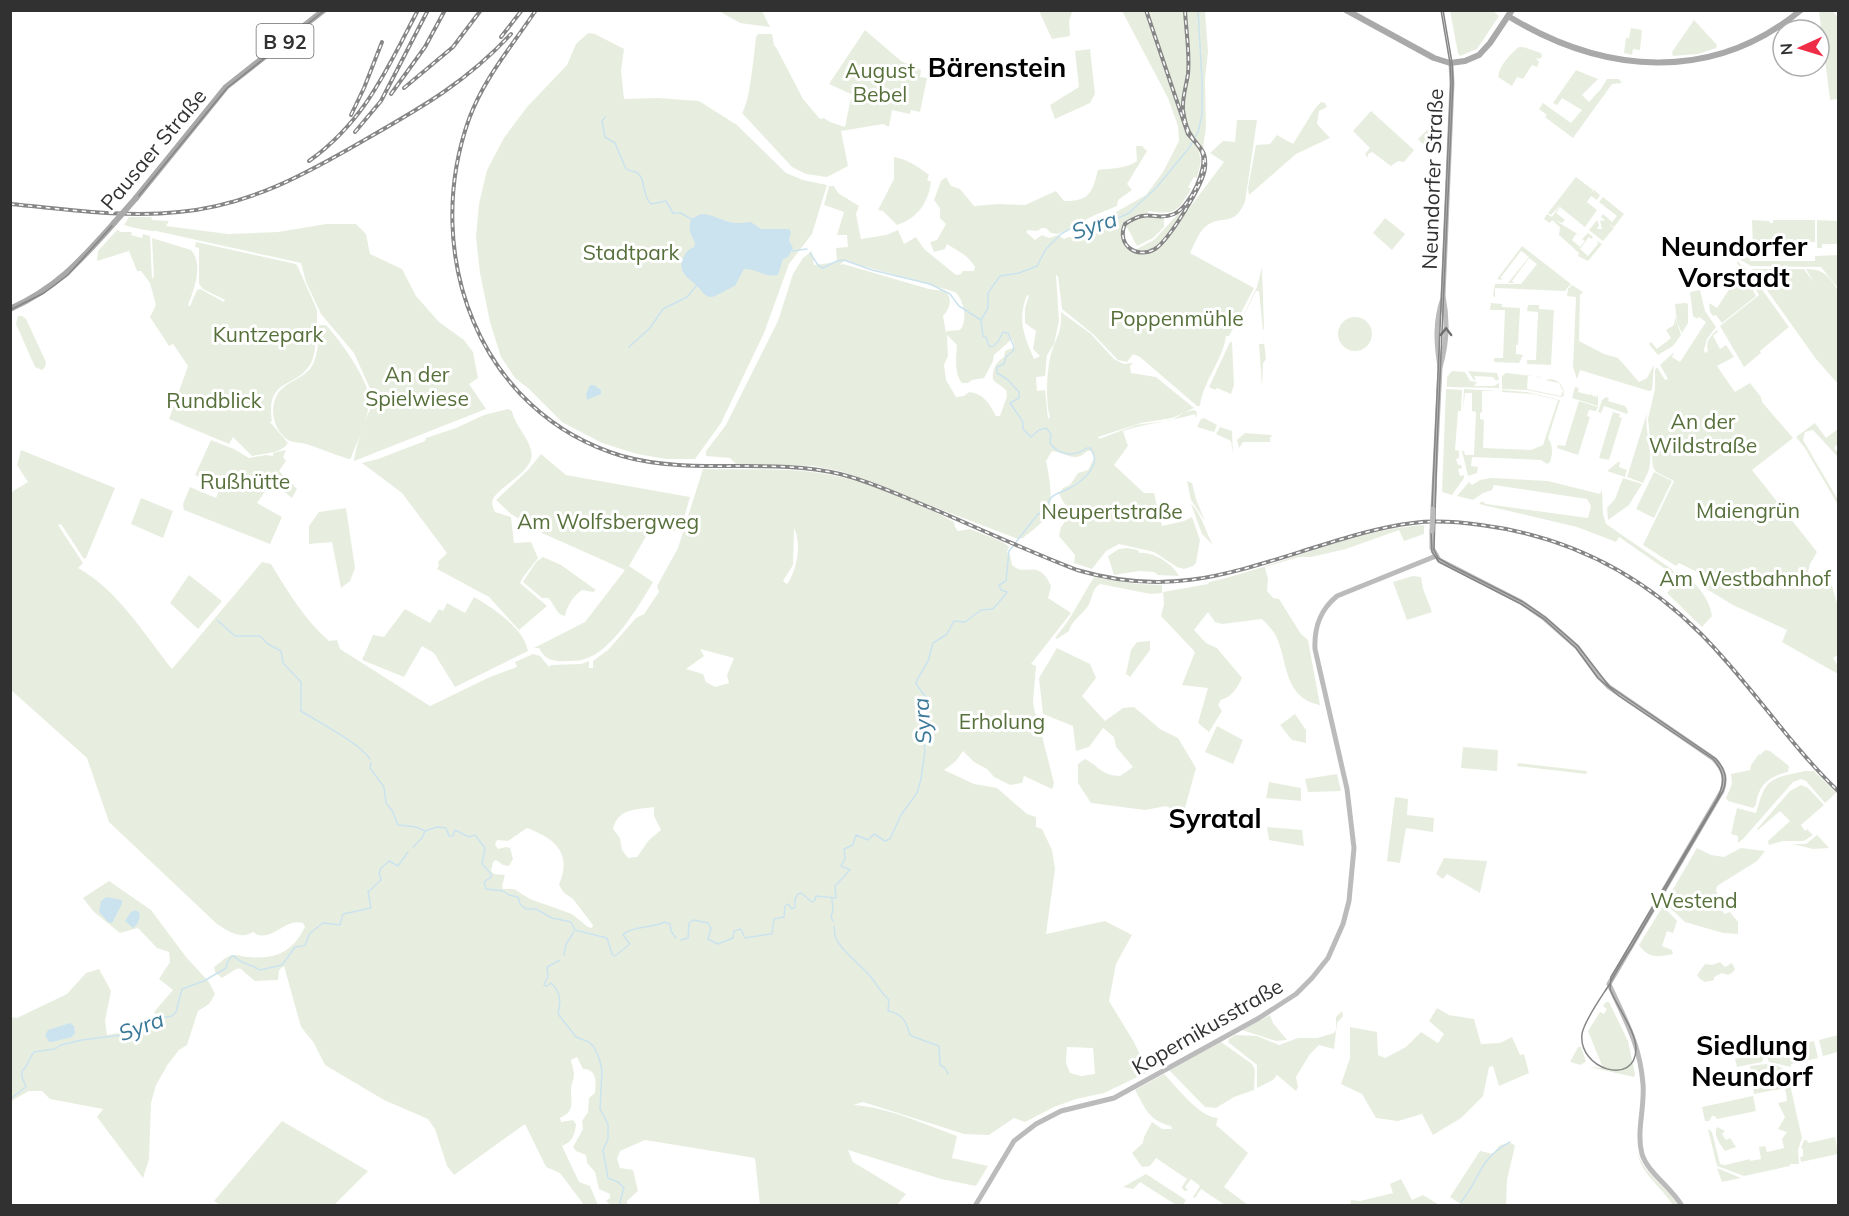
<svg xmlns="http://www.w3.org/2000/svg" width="1849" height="1216" font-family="Mulish,sans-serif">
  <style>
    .green { fill: #e8eedf; fill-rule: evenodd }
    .water { fill: #cbe3ef }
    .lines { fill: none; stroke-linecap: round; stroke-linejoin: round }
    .stream { stroke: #cbe3ef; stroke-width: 1.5 }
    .secondary { stroke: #bbb; stroke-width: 5 }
    .primary { stroke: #a9a9a9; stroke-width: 6 }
    .tram { stroke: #868686; stroke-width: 1.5 }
    .rail-casing { stroke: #868686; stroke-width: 4 }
    .rail { stroke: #fff; stroke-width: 1.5; stroke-dasharray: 4.5; stroke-linecap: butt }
    .secondary-bridge { stroke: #bbb; stroke-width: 5 }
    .primary-bridge { stroke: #a9a9a9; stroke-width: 6 }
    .oneway { stroke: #6f6f6f }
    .labels { text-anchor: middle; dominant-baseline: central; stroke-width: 6; stroke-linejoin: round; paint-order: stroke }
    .shield { fill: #fff; stroke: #6f6f6f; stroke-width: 1.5 }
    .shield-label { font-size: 20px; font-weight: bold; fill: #313131 }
    .park-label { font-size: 21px; fill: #57703b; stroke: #fff }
    .street-label { font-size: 21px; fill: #313131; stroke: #fff }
    .water-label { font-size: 22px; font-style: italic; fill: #3a7999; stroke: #fff }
    .district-label { font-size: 27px; font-weight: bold; fill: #000; stroke: #fff }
  </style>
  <rect width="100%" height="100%" fill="#fff"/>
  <g class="green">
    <path d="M719,11H762L770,27L740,23Z"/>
    <path d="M1039,11H1071L1072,12L1069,21L1070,36L1052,39Z"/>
    <path d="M1122,11H1205L1208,52L1205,79L1206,127L1203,149L1199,152L1201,161L1197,178L1194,177L1188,187L1191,189C1179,210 1175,216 1149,211L1145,215L1164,218V227L1153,238L1137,246L1127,227L1122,230L1123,241L1131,252L1154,240L1177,215L1188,210L1224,162L1210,153L1223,141L1235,142L1237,120H1257L1245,202C1233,229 1222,213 1205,227C1199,232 1194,245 1190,253L1254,288L1229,336H1226C1223,360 1203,381 1200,406H1197L1140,357L1133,354L1127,362L1118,360L1093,334L1062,309L1058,276L1056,275L1059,321L1054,344L1047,355L1045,376L1036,377L1037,391L1045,390L1048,419L1050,417C1045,402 1047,369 1051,354C1057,335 1062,333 1061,312L1091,334L1114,359L1124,364L1133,363L1130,366L1131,373L1156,377L1194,408L1172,418L1141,423L1098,437L1099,439L1136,425L1172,420L1185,412L1194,410L1197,412L1196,419L1195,414C1171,421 1147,423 1123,431L1128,446L1114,465L1144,493H1154L1162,526L1184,521L1192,517L1200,540L1196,563L1193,566L1184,569L1177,567L1154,552L1119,544L1106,551L1092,569L1074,563L1075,555L1059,536L1061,527L1073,511L1064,503L1059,494L1063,488L1070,485L1078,473L1088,470L1094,458L1091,451H1087C1075,464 1065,452 1052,451L1046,461C1049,474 1054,502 1048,515C1043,523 1030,532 1023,538L1018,539L840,471L813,466L736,464L730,458L706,456V451L726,425L778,321L793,274L803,258L812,251L814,265L837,262L836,248L848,247L847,235H837L844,212L824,205L829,186H834L838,193L859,206L856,214L861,239L886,235L898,230L904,244L916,237L924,249L956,275L961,274L963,271H974L975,267C968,255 959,252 947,244L945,249L934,252L930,242L937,240L946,224L940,218V208L934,200L941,181L946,177L951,186L960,189L974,206L998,204L1025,205L1056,191L1064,201C1089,201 1092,194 1098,170C1111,168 1127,169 1137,161L1136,146H1142L1147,151L1127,184L1132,190L1118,200L1117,206L1095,215L1058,234L1051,233L1046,228H1042L1037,231L1028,230L1026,232L1035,240L1042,235L1049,238L1058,235L1064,239L1068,237L1075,238L1088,224L1095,219L1118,211L1146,195L1163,172L1179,141L1178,126L1168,98ZM845,261L955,292C964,299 968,322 960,330L947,331L946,333L943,316C950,309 953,298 945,291L929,289L843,264L839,265ZM1027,295L1029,296L1025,308V323L1036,331L1033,349L1040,356L1034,359C1024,335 1017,320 1027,295ZM947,335L957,345C956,356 954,374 962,383H968L972,380L984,378L993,361L994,355L1012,339L1015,347L1005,351L1004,357C995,363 992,370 993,380L1006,390L1007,396L1000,416H996C989,403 984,394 969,392L964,396L956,397L946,380L945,372L944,365L948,356Z"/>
    <path d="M1450,11H1493L1499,16L1477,49L1460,56L1458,53Z"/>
    <path d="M1819,11H1832L1838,17V99L1830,100Z"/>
    <path d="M1694,20L1717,45L1716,48L1698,54L1673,56L1672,52Z"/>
    <path d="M1631,28L1642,30L1640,50L1633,49L1632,55L1624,53L1626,38H1629Z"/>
    <path d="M865,30L901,61L921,70L920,77L927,78L920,112L911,110L910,114L892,110L889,127L883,124L841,131L848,166L827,177L806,174L792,167L742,113C750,102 754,54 756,37L758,34H772L774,45L777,49L803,99L820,119L824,118L830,122L845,127L850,102L853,95L829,84Z"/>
    <path d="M588,33L595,34L624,49L621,71L624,99L658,98L699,101L737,125L786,173L803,180L827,185L812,234L789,264L764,333L721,423L695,459H666L637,454L602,443L562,422L529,389L515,378L501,357L490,322L480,273L476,237L479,204L487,170L504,138L527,107L567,65L576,44Z"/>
    <path d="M1519,47H1523L1541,53L1542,56L1540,59L1536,58L1539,62L1537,67L1532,65L1523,79L1517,77L1512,86L1498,77C1499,66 1510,54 1519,47Z"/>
    <path d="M1090,49L1095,94L1090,103L1055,119L1050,105L1079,87L1075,51Z"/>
    <path d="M1576,70L1598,79L1582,95L1589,102L1601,89L1607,79H1619L1622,83L1612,84L1573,138L1545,117L1547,115L1539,109L1543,103L1571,123L1582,110L1562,98L1557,105L1553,103Z"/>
    <path d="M1321,102L1325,103L1327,107L1319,111L1317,124L1330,138L1296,154L1249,195L1248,188L1256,145L1270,144L1277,135L1293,144L1314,110Z"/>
    <path d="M1371,111L1414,150L1404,162L1398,161L1391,166L1372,152L1368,154V158L1365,154L1370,148L1353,131Z"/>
    <path d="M1430,120L1442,121V125C1435,128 1434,138 1423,144L1418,139L1430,127Z"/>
    <path d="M1442,127L1441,151L1435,153L1425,145L1435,138L1439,129Z"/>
    <path d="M894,157C909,160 917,166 929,175L927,180L931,182C928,203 918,218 897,225L883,211L878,210L894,179Z"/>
    <path d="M1576,177L1593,190L1591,193L1594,190L1600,195L1597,200L1591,196L1587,202L1597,210L1585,227L1560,207L1556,213L1565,220L1562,223L1555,220L1579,235L1576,234L1572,240L1580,247L1585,241L1582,239L1588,233L1593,237L1592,239L1589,237L1580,249L1588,256L1598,244L1597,241L1602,244L1588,261L1578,256L1579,253L1559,235L1560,227L1552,220L1550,223L1544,219L1547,214L1552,217L1560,205L1551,215L1548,213Z"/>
    <path d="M1603,197L1624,214L1614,227L1608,223L1614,228L1603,241L1589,230L1597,220L1599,225L1597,229H1602L1600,221L1605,220L1601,217L1603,214L1612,222L1617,216L1599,202Z"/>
    <path d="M129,217H151L152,220L169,221L166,226L228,234L278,232L326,224H356L366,234L370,254L402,269L416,296L439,322L464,340L473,352L478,378L469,384L486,409L354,461C356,447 366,410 376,402L354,353L321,314L306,282L301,263L156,231C152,232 130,227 124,225Z"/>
    <path d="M1385,218L1405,234L1392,250L1373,233Z"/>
    <path d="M1752,220L1769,221L1770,223H1773V220H1815V242H1758V247H1753Z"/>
    <path d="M1817,220L1838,221V244H1822V248H1817Z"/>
    <path d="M117,230L121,232H132L131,235L142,238L143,234L150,236L152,279L154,276L152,238L191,250C204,264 194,290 188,305L190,306L197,290L200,289L224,302L225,300L203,289L199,284V248L195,247L196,242L296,264L298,267L317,310C317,324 317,351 311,363C297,389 265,377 272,421L270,422L288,443C281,454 265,453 252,456L233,437L229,444L169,419L188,366L173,344L169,346L150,317L156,305L150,283L141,271H137L129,251L97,261L98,251Z"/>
    <path d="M1522,246L1571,284L1565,291L1495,288V298L1493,295L1495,284H1521L1537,264L1529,258L1512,281L1514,283H1508L1529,257L1521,251L1501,277L1502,280L1497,279Z"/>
    <path d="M1741,251L1749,252L1750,261H1815V256L1838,255V288L1821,267L1751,266L1739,259Z"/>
    <path d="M1737,261L1746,269L1745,276L1756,296L1722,323L1716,315L1713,316L1710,312L1709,303L1717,308L1743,268L1737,264Z"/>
    <path d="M1262,267L1264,329L1263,330L1259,291H1256L1235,332L1257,287Z"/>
    <path d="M1752,269H1804L1814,283L1806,269C1822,268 1831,277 1838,291C1841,298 1839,370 1838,384L1816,359Z"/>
    <path d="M1748,270L1789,327L1760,351L1761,353L1744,367L1720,326L1759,295L1748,278Z"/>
    <path d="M1572,285L1583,292L1580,295L1579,341L1604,354L1618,358L1639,382L1647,378L1654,365L1652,390L1649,391L1580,370L1577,379L1573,367L1576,297L1567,296L1568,289Z"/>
    <path d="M1700,290L1705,311L1716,327L1707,339L1704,350L1705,353L1708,351C1705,343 1710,336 1717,330L1718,332L1713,336L1720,349L1726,345L1734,357L1717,366L1735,392L1750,383L1761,397L1762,402L1793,438L1752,470L1817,552L1810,564L1806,580L1815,585L1817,589L1832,586L1838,606V655L1833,658L1838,666V674L1782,642L1787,630L1733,605L1705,588L1703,584L1707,577L1679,563L1676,566L1643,545L1674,481L1656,472L1653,467L1648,419L1655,389V370L1657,367L1665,380L1668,379L1660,365L1674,352L1672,357L1680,362L1706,322L1699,317L1697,319L1693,316L1690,292Z"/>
    <path d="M1491,303L1502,304V307L1520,308L1518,345H1516V354L1523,355L1519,363L1494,362V358H1503L1505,310H1490Z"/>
    <path d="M1686,303L1688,305V323L1682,333L1677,323L1675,304Z"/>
    <path d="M1528,305H1539V309L1554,310L1551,365L1527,364V360H1536L1538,312L1527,311Z"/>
    <path d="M18,316H22L26,319L46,362L45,367L42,370L35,367L16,324Z"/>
    <circle cx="1355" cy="334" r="17"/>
    <path d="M1675,317L1681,335L1673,346L1658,355L1649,344L1651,342L1657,349L1671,338L1666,330L1674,325Z"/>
    <path d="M319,325H326C339,339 369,380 369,399C370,415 357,442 351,458L349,459C334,455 320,448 306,444C300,442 293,443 288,440C274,431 269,409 277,395C285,381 304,379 312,366C319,354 318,338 319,325Z"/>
    <path d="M1263,334L1266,359L1263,363L1262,387L1259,344H1264Z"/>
    <path d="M1230,342H1232L1234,385L1231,394L1217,388L1215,390L1209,387Z"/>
    <path d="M1452,371L1465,372L1470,381L1477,382L1474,386H1494L1499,383V388L1447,387V377Z"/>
    <path d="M1468,371L1497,373L1499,379L1496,381L1493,377L1474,376L1476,380H1474Z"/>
    <path d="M1506,373L1540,377L1541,378L1528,375L1527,389L1561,396L1563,391L1559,383L1545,380C1556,377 1564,384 1564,395L1562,397L1526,390L1502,389V376Z"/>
    <path d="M1575,387L1579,388L1578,392L1590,395L1592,392L1591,395L1597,397L1598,394V406L1572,398Z"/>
    <path d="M1446,389L1462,390L1461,411H1458L1455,450L1459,451V458L1456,459L1458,465H1461L1462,468L1458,469L1460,476L1464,475V478L1452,495L1442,492Z"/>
    <path d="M1464,389L1498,391H1482V412L1480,413V419L1484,420L1483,448L1531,450L1543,445L1558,400L1532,394L1502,392V390L1527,392L1560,400L1548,438C1553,445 1553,453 1550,462L1547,464L1541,460L1472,457L1471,466L1478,467L1477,473L1468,476L1462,451H1464L1465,455H1474L1476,412L1472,411V393H1465L1463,409Z"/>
    <path d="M1606,397L1609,398L1608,401L1625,406L1628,411L1627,414L1604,406L1601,413L1598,412L1602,400Z"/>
    <path d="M1579,401L1598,407L1596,411L1589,410L1587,416L1590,417L1578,455L1557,448L1558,445L1565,446Z"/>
    <path d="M508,409L512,411C515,428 538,446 530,462C523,476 498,489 493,499C491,503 493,508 495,512L511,517L514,543L531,542L538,558L523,577L520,583L547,606L519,630L489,597L437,569L439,565L438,562L447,553L402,493L362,463L378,459L425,441L426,438L456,428L484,415Z"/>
    <path d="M1613,412L1620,414L1619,417L1622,418L1609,460L1599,458Z"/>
    <path d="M1647,413C1644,432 1654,451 1649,469C1648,473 1645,478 1643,483L1627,477Z"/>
    <path d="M1204,418L1217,425L1214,432L1197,427L1201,419Z"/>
    <path d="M1815,423L1826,438L1838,429V443L1834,448L1838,453V457L1813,430L1805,432L1803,440L1838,500V505L1805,448L1796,437Z"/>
    <path d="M1220,427L1232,431L1233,454L1231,441L1216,434Z"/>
    <path d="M1245,433L1271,435L1272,437H1270V442H1243L1239,448L1237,440Z"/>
    <path d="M211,440L234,449L249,458L266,455L273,456V453L286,450L283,457L286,461L279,471L297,489L292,498L272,482L257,503L282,517L270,544L184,510L183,504L190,487L216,498L221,486L195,475Z"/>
    <path d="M21,450L115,488L86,558L84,559L61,524L58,525L83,563L78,568C118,590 144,634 172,669L262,562L271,564C288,592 304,619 329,641L337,640L340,649L430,706L490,677L517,667L515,662L533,654L540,656L549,667L551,665L581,664L589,661V668H593V661L608,650L636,618L644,614L659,592L657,586L678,548L703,469C745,470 789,467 831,475C871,482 919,503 954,522L955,527L958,531L970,529L1003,542L1009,547L1007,552L1010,555L1012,565C1026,578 1038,557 1051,586L1048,598L1071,613L1031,664L1036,666L1033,702L1035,713L1040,719L1041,732L1054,783L1052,789L1024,776L1022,783L1010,785L994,777L987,769L974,762L963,751L956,761L944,770L974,784L997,788L1027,814L1036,817V827L1042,829L1052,850L1055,869L1046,934L1105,921L1132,935L1116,964L1109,1001L1134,1042L1148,1072L1104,1093L1076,1099L1054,1107L1025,1122L1014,1118L989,1135L964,1134L863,1102L853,1105C887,1107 924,1124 957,1136L952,1158L988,1166L976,1186L941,1179L848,1150L853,1162L906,1194L897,1205H760L755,1158L645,1140L620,1151L617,1159L620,1168L633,1170L638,1191L627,1201V1205L612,1206L606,1201L610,1198V1194L599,1189L595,1172L587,1163L586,1155L576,1151L573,1147L583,1129L582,1121L588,1112L589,1098L595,1093C596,1082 597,1069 583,1069L577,1057L571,1060C572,1065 574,1070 574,1075C574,1080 571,1084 571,1089C571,1103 575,1111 560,1118L561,1122L573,1120L576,1124C575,1135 572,1142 562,1146L579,1182L590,1186L598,1205H584L560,1173L546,1167L525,1124L454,1175L447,1166L435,1129L428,1119L384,1100L325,1065L314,1043L301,1027L284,966L279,970L278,980L255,981C235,966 245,964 222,978L215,972L214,967C219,964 224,958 229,956C236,953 242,957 248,957C276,960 293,951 305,927L303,923C284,917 271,945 253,932C240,940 228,931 217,924L109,822L87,758L11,690L10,493L28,482L17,465ZM794,528C802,544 797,570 787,584L783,581L793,565ZM700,649L734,658L727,675L729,683L715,687L706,682L703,674L686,669L704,656ZM654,807V816L661,830L649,840L637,857L628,858L622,850L620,838L613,829C618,808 635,810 654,807ZM527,828C556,839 572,853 559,885L564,893L573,899L593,925L592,928L588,927L572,914L530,899L514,889H503L502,886L505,875L494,874L491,871L493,862L496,860L503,865L509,866L513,859L510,848L506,847L498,849L495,845L497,840L508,841ZM1067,1047L1093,1048L1095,1074L1081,1076L1070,1073L1066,1063Z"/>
    <path d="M541,454L566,475L690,497L682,525L677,527L675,531L653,524L629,566L653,582C639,606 612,651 585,659C579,661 572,661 566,661C553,662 545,660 539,648H534L585,622L625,570L542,533L511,514L496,500L528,470Z"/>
    <path d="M1618,462H1620L1619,467L1627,470L1625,477L1607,471Z"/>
    <path d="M1654,472L1672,481L1654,518L1636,509Z"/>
    <path d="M1491,478L1548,481L1600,494L1602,490L1603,514L1606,524L1673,570L1674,575L1619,537L1616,542L1577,527L1479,504L1482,501L1486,504L1588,518L1591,506L1587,499L1494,485L1492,490L1483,493L1473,500L1457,496L1469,482L1472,485L1480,480Z"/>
    <path d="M1623,478L1642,484L1629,505L1608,520L1607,508L1615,499Z"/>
    <path d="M1187,481L1192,483L1196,499L1205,521L1191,500Z"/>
    <path d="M141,498L173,511L163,538L131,524Z"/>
    <path d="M1191,504C1201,512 1206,533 1213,545L1202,534Z"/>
    <path d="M346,508L355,568L350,581L341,588L332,542L309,544V526L319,512Z"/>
    <path d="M1424,525V534L1404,541L1399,530L1346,549L1311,557H1299L1265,567L1268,579L1267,591L1273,598L1279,599L1301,634L1308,640L1320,705C1284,698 1288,664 1277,638C1274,631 1267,624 1262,619L1222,624L1215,622L1208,612L1194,630L1206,643L1217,648L1242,678C1237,688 1232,697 1221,700L1218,705L1222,711L1209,732L1198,723L1208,688L1182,685L1195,652L1161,616L1164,604L1163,592L1208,584L1209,582C1281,566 1350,530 1424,525Z"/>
    <path d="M1127,548L1138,550L1139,553C1153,551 1173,564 1179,576L1158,575L1154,572L1139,571L1114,575L1108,556L1119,549Z"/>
    <path d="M543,557L561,565L596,590L593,592L582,590C573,596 567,606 565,616C555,614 555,604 548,598H542L523,582L536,562Z"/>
    <path d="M1685,573C1698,587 1709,597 1712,616L1702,627L1667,593Z"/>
    <path d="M189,575L222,601L198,629L170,603Z"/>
    <path d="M1413,576L1421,577L1423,589L1432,612L1407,620L1393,582Z"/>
    <path d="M1094,577L1137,584L1162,585V593L1151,594L1100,584C1091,590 1093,598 1088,606C1082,615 1071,621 1069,631L1057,639L1055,638L1068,621Z"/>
    <path d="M474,597C493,608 524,628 528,651L455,687L434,653L422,646L404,677L362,660L373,635L384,637L405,609L430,623L439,609L443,611L447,603L465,613Z"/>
    <path d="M1150,641V650L1130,677L1126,674L1131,650L1137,642Z"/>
    <path d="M1057,648L1090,664L1096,678L1082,696L1105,721L1123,708L1134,707L1160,729L1178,738L1196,768L1183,815L1166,806L1145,810L1091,803L1078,783V764L1085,759C1100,767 1101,775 1120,776L1133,767L1116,747L1114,737L1103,728L1089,747L1076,751L1073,726L1043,714L1039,678Z"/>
    <path d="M1295,714L1306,730V743L1292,740L1280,725Z"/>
    <path d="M1217,726L1243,740L1233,764L1205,752Z"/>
    <path d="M1463,747L1498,750L1497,771L1461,768Z"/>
    <path d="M1765,750L1770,751L1789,766L1788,772C1769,776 1758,785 1756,805L1753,808L1728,801L1726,798L1732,784L1731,774L1750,770L1751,765L1759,754L1760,755Z"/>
    <path d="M1518,763L1587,771L1586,774L1517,766Z"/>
    <path d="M1805,771H1814L1836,793L1825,803L1806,781L1801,779L1793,782L1744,838L1738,843V836L1731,834L1737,808L1756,813C1766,778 1768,779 1805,771Z"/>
    <path d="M1337,774L1341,791L1308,792L1305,779Z"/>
    <path d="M1269,782L1301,788V801L1266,798Z"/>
    <path d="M1801,785L1808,788L1824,805L1801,825L1805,831L1807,829L1813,835L1804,841H1783L1769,845L1768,841L1790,821L1780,811L1758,830L1757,829L1790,791Z"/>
    <path d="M1395,797L1408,799L1407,815L1434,818L1433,832L1406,828L1400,863L1387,861Z"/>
    <path d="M1267,827L1302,830L1304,846L1269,840Z"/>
    <path d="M1817,835L1829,848L1813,849L1793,844H1806Z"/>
    <path d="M1697,848L1711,855L1724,857L1741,848L1765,851L1757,861L1717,886L1716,890L1724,914L1730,912L1738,922V934L1723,933L1685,922L1665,903Z"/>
    <path d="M1444,858L1487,861L1480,893L1447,874L1443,879L1436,874Z"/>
    <path d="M109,881L151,910L186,957L209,982L215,994L209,1004L198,1011L187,1045L179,1050L168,1064L156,1085L151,1103L149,1159L143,1178L97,1117L103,1109L50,1099L42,1091H29L11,1101L10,1017L17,1018L67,994L86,973L99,969L111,991L105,1021L107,1035L145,1028L161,1020L154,1012L173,990L159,979L170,962L169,952L157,948L138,928L120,933L94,912L83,898Z"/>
    <path d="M1663,906L1677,921L1673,933L1667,931L1662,946L1672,950L1673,954C1659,957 1648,959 1639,945Z"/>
    <path d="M1720,962L1725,967L1732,963L1735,969L1733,972L1728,975L1722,973L1714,977V980L1705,982L1700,979L1697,975L1705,964L1712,965Z"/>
    <path d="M1606,1002H1609L1628,1041L1635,1074L1634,1077L1589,1067L1603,1068L1588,1031L1600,1012L1604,1014L1607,1009L1603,1006Z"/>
    <path d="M1437,1008L1449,1015L1474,1019L1481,1044L1500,1043L1512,1037L1520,1055L1524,1054L1529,1073L1499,1086L1493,1066L1489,1067L1483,1096L1461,1118L1433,1135L1422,1114L1398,1121L1376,1118L1362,1094L1341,1084L1350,1058V1027L1377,1032L1378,1055L1385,1058L1406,1047L1421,1032L1438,1043L1444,1034L1429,1021Z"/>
    <path d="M1342,1011L1343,1016L1337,1023L1334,1049L1319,1045L1310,1054L1296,1077L1298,1087L1296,1091L1277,1075L1273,1080L1257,1088V1065L1228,1042L1229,1039L1235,1035L1257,1036L1279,1045L1298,1038H1317L1334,1033L1336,1030V1017Z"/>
    <path d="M1270,1015L1273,1023L1287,1040L1276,1041L1242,1030Z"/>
    <path d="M1838,1035V1052L1823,1056L1819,1040Z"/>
    <path d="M1814,1041L1818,1058L1791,1064V1067L1769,1062L1765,1052Z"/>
    <path d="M1221,1042L1252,1064L1255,1070L1254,1090L1234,1097L1216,1108L1205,1107L1169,1070Z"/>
    <path d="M1578,1047H1581L1586,1061L1581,1065L1570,1062Z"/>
    <path d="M1763,1052L1764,1057L1762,1062L1737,1067L1735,1059Z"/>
    <path d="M1766,1064L1778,1066L1787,1071L1802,1138L1798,1150L1799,1164H1790V1166L1744,1176L1717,1166L1708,1129L1712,1132L1720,1164L1725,1165L1750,1159V1161L1761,1159L1759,1147L1765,1146L1767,1152L1784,1148L1782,1139L1787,1132L1778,1129L1785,1117L1778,1103L1787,1101L1785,1088L1754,1094L1751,1077L1752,1076L1750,1066Z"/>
    <path d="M1164,1074C1178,1088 1199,1117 1218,1118L1216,1125L1248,1153L1224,1187L1248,1205H1225L1201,1189L1195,1198L1193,1197L1200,1186L1191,1179L1185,1187L1188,1190L1185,1191L1180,1186L1182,1187L1187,1179L1156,1158L1150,1166L1142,1167L1132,1153L1143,1143L1144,1137L1152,1122L1162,1129H1172L1171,1126C1149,1121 1145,1108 1135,1090Z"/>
    <path d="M1753,1096L1756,1111L1717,1119L1715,1116H1712L1709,1121H1705L1702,1107Z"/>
    <path d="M282,1121L368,1171L334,1205L222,1206L214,1201Z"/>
    <path d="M1717,1127L1725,1131L1722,1134L1726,1140L1730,1138L1736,1147L1725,1151C1720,1144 1713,1135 1717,1127Z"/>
    <path d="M1835,1137L1838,1154L1801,1162L1800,1157L1803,1156V1149L1801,1148L1804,1140H1807L1808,1143Z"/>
    <path d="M1512,1143L1515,1146L1507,1180L1506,1205H1462L1450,1197L1480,1151L1493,1154L1500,1145Z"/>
    <path d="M1638,1154C1645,1175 1667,1187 1678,1205H1673C1663,1189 1640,1172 1638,1154Z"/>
    <path d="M1717,1168L1741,1178L1722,1182Z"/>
    <path d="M1146,1174L1186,1200L1183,1205H1176L1140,1182L1133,1189L1123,1187Z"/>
    <path d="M1401,1179L1412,1200L1423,1195L1439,1205H1350L1351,1200L1360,1201L1393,1193L1390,1184Z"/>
  </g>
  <g class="water">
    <path d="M701,214C711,214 717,218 726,221C734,224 742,223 751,222L761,229H789L791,232L789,240L793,248L788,257L783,259L778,275C764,278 756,268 744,269L735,286C729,288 715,298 710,297C705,296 703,293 700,289C690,278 675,273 684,256C687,251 689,249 694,247L695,243C690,232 688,232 691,219Z"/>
    <path d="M590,385H594L601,390V394L587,400L586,394Z"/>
    <path d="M106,897L122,900V904L112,923L108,922L99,912L101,901Z"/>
    <path d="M135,910L139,912C141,918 138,924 133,928L125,921L131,912Z"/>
    <path d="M70,1023L74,1026L75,1033L72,1037L52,1042H49L45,1035L48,1030Z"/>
  </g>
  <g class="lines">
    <g class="stream">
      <path d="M605,117L602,121L605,137L615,143L626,169C629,171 633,171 636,172C647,178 641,195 651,204L666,201L673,213H681L691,219"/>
      <path d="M792,251L807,249"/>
      <path d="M810,253L818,265L823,268L837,261L844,260L872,270L930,284L950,294L959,306L981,320"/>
      <path d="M629,347L650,328L663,309L687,297L697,285"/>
      <path d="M217,620L235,636H260L268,644L281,651L283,663L301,682V711C320,723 358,742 370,759"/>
      <path d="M371,762L370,768L384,787L386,803L393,812L398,825L416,827L425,831"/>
      <path d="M413,847L422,838L425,831L437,827L446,828L449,836H453L455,830L469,837L475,835L485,848L482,864L491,874V877L484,882L486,889L503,891L509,895L518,897L520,904L526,909H536L552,918L571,922L575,930L607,938L612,954L615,956L630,944L623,935C631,926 653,928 665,922L670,924L671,931L676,938"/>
      <path d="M832,899L833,911L831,917L833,921"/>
      <path d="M834,926C835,930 834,933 835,936C839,949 862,966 871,977C877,985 881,993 889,1000L888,1011C903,1014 906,1021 910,1035C920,1040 929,1042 939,1046L940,1065L945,1068L948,1074"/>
      <path d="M681,940L688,938L689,923L693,920L708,923L711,928L708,939L718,944L733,938L734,931L741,929L745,938L770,934H772L774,919L784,917L785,906L788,904L792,909L795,907V899L798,894L801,893L812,902L815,900L816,896L836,898L835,886L850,870L841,866L845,859L844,849L853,845L856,835L868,840L874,834L885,841L890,839L901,815L917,793L921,779L925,751L922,729L925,718L923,712L925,702V696L916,684L917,680L928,661L933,643L947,634L954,621L965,622L981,610L993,609L1006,594L1007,592L1001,590L999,585L1006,581L1009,551L1038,514L1045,511C1047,507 1048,501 1051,498C1055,493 1063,492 1068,489C1082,482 1104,464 1090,448H1087C1075,457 1059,456 1050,443L1051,434L1046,428L1039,430L1031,437L1023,429V422L1010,403L1019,398V392L1007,379L997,373V367L1004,364L1006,357L1013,351L1014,347L1008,333L1003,332L998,342L992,347L989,346L986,337L983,336L981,320L988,308V293L1000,276L1019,273L1037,266L1046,249L1061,234L1073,227L1107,223L1129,213L1156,188L1189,148L1198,132L1202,115V81L1198,10"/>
      <path d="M303,946L305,945L310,933L323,923L340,925L343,914L371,908L368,892L381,880L379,873L381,868L389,861L398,866L408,852"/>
      <path d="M564,955L566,944L574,932"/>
      <path d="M560,960L547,967L548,976L544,985L547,986L551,983C561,992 561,1002 558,1014L576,1037L589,1042L594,1047L599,1058L602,1070L600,1109L608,1124V1139L603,1150L608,1178L618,1182L624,1188L619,1206"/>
      <path d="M10,1099L26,1087L22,1077V1071C28,1066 29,1058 34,1052L55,1049L61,1045L82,1040L122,1035L153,1019L172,1016L176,1012L182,989L204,981L226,968L228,961L232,956H234C242,965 251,964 260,970L282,965L295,947L301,946"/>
      <path d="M1461,1202C1481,1178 1478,1159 1510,1142"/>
    </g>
    <g class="secondary">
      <path d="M1440,367C1447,344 1448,321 1443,296L1452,84L1451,63"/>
      <path d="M1433,509L1440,367C1436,343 1435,321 1443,298"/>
      <path d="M1432,531V548L1439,560L1521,602L1544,618L1577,647L1599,677L1609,687L1714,759C1723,769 1727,778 1722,791L1609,984C1625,1020 1640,1044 1643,1084C1645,1107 1636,1132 1642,1154C1647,1172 1672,1188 1682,1206"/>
      <path d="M975,1206L1014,1141L1036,1124L1061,1111L1114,1098L1259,1018L1296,994L1312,978L1328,958L1343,924L1349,901L1354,848L1347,789L1315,649C1314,627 1320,610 1337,596L1436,556"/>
    </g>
    <g class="primary">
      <path d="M1346,10L1434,58L1450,63L1465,61L1479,55L1490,43L1512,10"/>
      <path d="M1508,16C1603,74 1712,84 1801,10"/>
      <path d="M136,198L226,87L324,10"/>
      <path d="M10,309C58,287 80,261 114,223"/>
    </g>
    <g class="tram">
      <path d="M1441,10L1450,63L1451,81L1431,531L1432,552L1439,562L1521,604L1544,619L1576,648L1598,678L1619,696L1713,759C1725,772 1725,783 1717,799L1611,977L1610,989C1617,1007 1636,1031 1636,1049C1635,1087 1578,1069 1582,1034C1584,1021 1602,996 1609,985C1616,972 1623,960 1631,948L1723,791C1728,778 1725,769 1716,759L1609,686L1578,646L1545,617L1523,602L1450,565L1438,558L1434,550L1437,446L1453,81L1452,63L1443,10"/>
      <path d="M10,310L44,293L68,275L137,198L227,88L325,10"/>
    </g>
    <defs>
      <g id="rail">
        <path d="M536,10C512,46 484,78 469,119C421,253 478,413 622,456C693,476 769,457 840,474C872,482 901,496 931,508C980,529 1028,551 1077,570C1169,597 1229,574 1316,547C1348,537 1380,527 1413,523C1436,520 1459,522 1481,525C1566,536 1640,573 1701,634C1750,683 1788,743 1838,791"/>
        <path d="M1146,10L1188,134C1193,140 1199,145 1202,152C1209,168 1189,208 1174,214C1155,222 1149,207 1125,224C1116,244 1136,260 1155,249C1169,240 1203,185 1205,168C1207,147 1197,148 1189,132C1186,126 1184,117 1183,110C1182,98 1186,87 1188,74C1190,54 1186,31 1185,10"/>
        <path d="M501,37L522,10"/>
        <path d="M404,88L453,47L481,10"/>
        <path d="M391,94L425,47L445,10"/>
        <path d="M351,115L364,88L382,42"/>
        <path d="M355,132L381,101L428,10"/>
        <path d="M309,161C365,121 387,69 418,10"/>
        <path d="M10,204C66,209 123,218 179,212C251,205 306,174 368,138C424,106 466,82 511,34"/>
      </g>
    </defs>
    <use href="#rail" class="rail-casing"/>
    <use href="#rail" class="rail"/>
    <path class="secondary-bridge" d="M1432,531L1433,509"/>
    <path class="primary-bridge" d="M114,223L136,198"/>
  </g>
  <defs><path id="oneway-chevron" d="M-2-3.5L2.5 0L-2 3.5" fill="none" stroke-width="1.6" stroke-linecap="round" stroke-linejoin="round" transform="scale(1.5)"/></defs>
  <use class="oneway" href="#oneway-chevron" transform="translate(1446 332) rotate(-89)"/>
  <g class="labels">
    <rect class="shield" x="256.5" y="24" width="57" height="34" rx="4.5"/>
    <g class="shield-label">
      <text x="285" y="41">B 92</text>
    </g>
    <g class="park-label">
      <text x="880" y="70">August<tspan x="880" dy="24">Bebel</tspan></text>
      <text x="631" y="252">Stadtpark</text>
      <text x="1177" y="318">Poppenmühle</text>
      <text x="268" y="334">Kuntzepark</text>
      <text x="417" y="374">An der<tspan x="417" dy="24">Spielwiese</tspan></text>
      <text x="214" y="400">Rundblick</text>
      <text x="1703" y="421">An der<tspan x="1703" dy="24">Wildstraße</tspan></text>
      <text x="245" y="481">Rußhütte</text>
      <text x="1748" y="510">Maiengrün</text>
      <text x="1112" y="511">Neupertstraße</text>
      <text x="608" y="521">Am Wolfsbergweg</text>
      <text x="1745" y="578">Am Westbahnhof</text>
      <text x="1002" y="721">Erholung</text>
      <text x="1694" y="900">Westend</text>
    </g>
    <g class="street-label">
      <text transform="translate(153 149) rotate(-50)">Pausaer Straße</text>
      <text transform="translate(1432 179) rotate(-88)">Neundorfer Straße</text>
      <text transform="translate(1207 1026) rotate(-30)">Kopernikusstraße</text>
    </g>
    <g class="water-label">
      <text transform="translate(1094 225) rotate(-18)">Syra</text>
      <text transform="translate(922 721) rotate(-94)">Syra</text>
      <text transform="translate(141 1026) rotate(-20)">Syra</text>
    </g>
    <g class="district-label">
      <text x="997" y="67">Bärenstein</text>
      <text x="1734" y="246">Neundorfer<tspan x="1734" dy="31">Vorstadt</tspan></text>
      <text x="1215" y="818">Syratal</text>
      <text x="1752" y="1045">Siedlung<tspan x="1752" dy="31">Neundorf</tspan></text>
    </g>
  </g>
  <rect width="1849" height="1216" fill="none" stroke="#313131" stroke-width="24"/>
  <g transform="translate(1801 48) rotate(266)"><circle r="28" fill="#ffffff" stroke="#adadad" stroke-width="1.5"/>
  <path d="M0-4.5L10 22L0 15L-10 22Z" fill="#ee2d46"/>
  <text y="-9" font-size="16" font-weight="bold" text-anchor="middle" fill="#313131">N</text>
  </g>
</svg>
